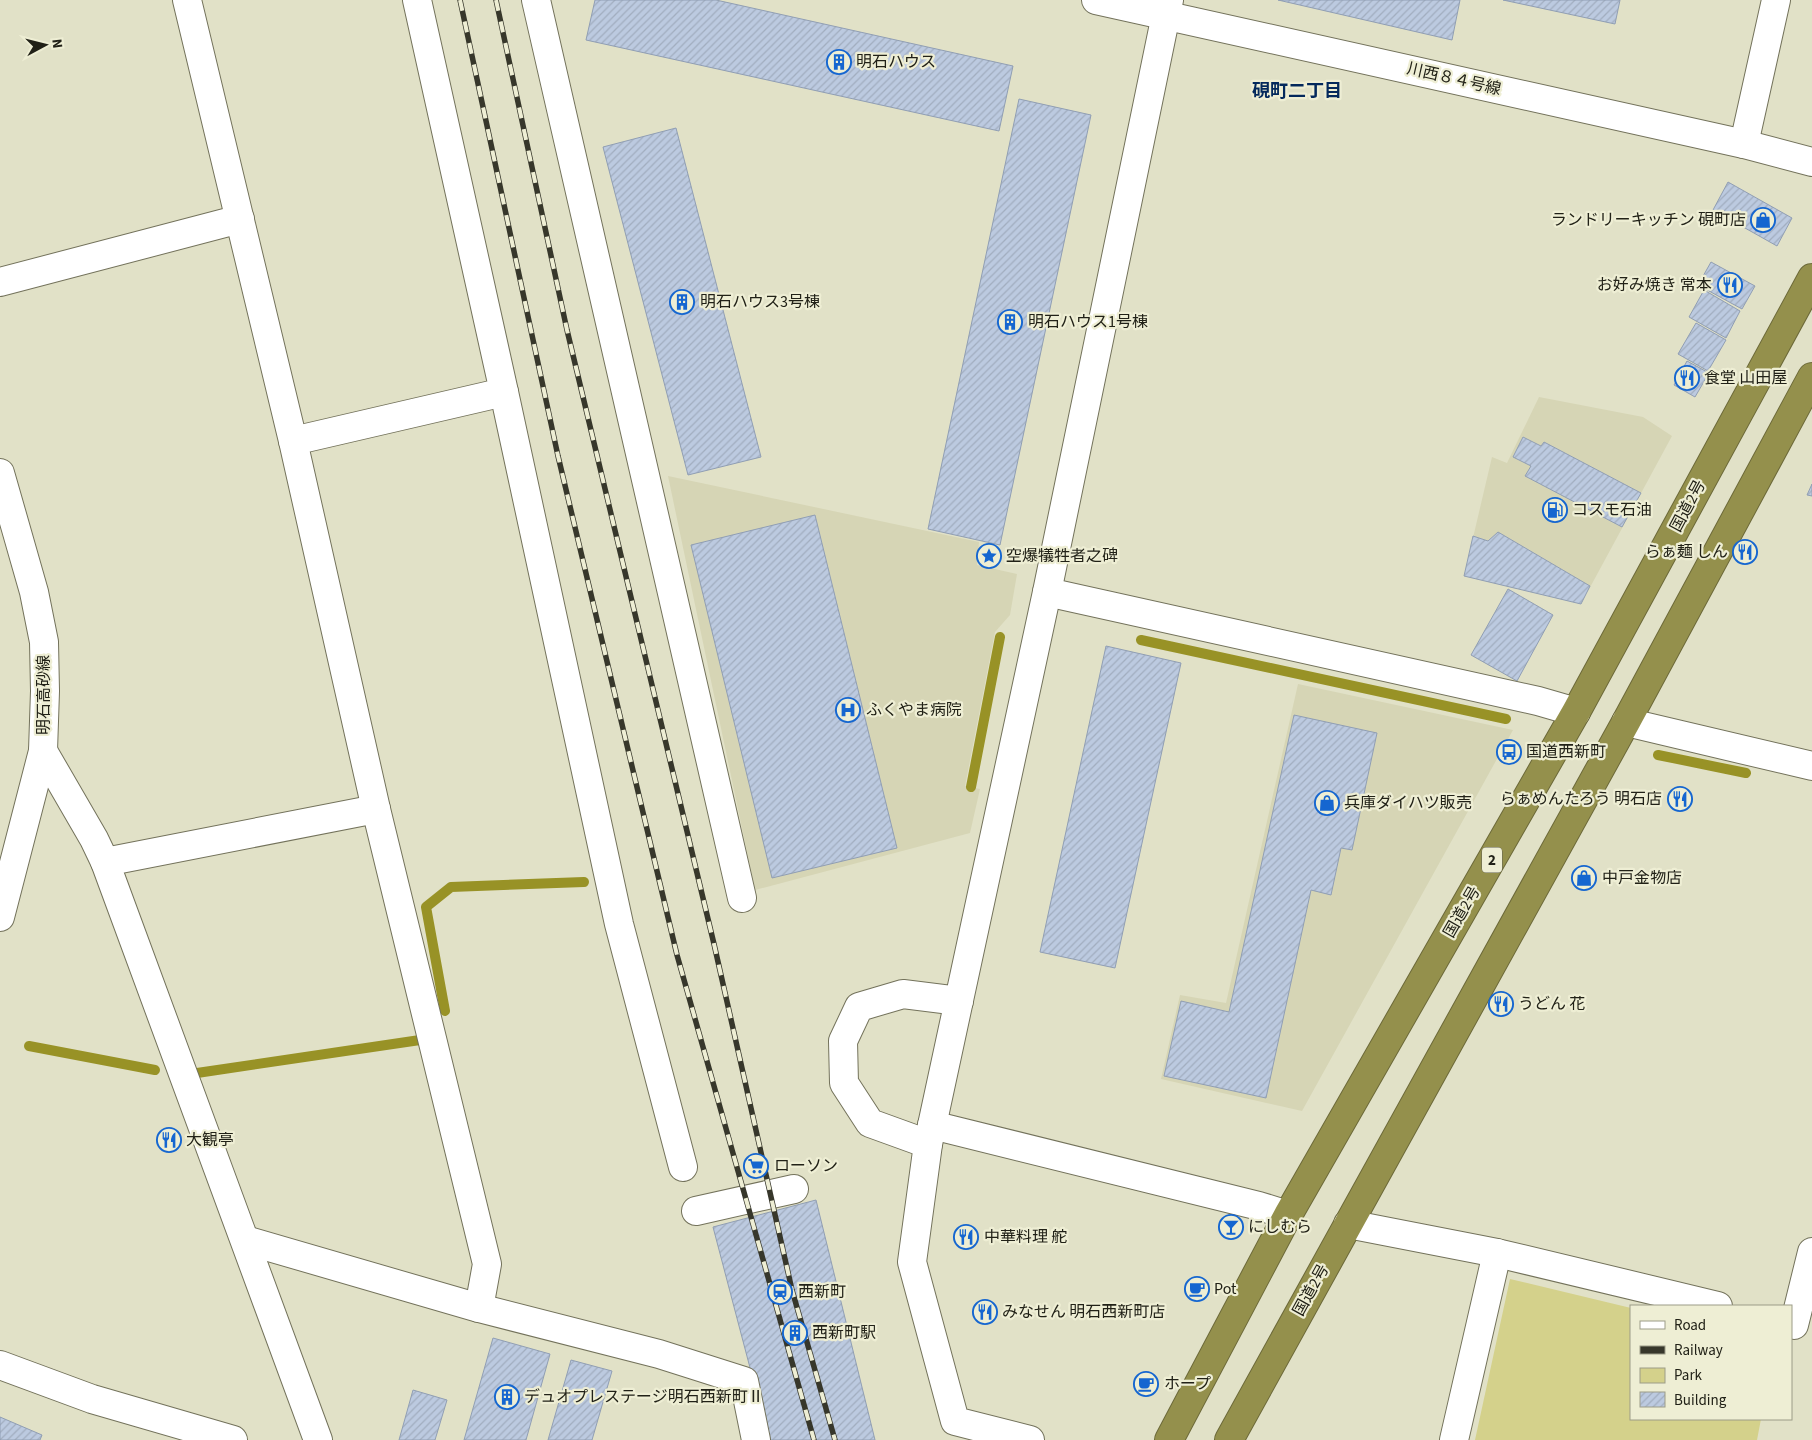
<svg xmlns="http://www.w3.org/2000/svg" width="1812" height="1440" font-family="'Source Sans 3','Noto Sans JP',sans-serif">
  <style>
    .built { fill: #d6d5b5 }
    .park { fill: #d4d18b }
    .lines { fill: none; stroke-linecap: round; stroke-linejoin: round }
    .stream { stroke: #989226; stroke-width: 10 }
    .building { fill: url(#building-hatch); stroke: #909eb3 }
    .street-casing { stroke: #73725b; stroke-width: 30 }
    .secondary-casing { stroke: #73725b; stroke-width: 30 }
    .highway-casing { stroke: #6c6939; stroke-width: 30 }
    .street { stroke: #fff; stroke-width: 28 }
    .secondary { stroke: #fff; stroke-width: 28 }
    .highway { stroke: #94904c; stroke-width: 28 }
    .rail-casing { stroke: #37372b; stroke-width: 5.5 }
    .rail { stroke: #eeeed4; stroke-width: 4; stroke-dasharray: 11; stroke-linecap: butt }
    .labels { text-anchor: middle; dominant-baseline: central; stroke-width: 4.5; stroke-linejoin: round; paint-order: stroke }
    .shield { fill: #eeeed4; stroke: #5e5e50; stroke-width: 1 }
    .shield-label { font-size: 15px; font-weight: bold; fill: #212117 }
    .poi-label { font-size: 16px; fill: #212117; stroke: #eeeed4; text-anchor: start }
    .street-label { font-size: 16px; fill: #212117; stroke: #eeeed4 }
    .neighbourhood-label { font-size: 18px; font-weight: bold; fill: #04295c; stroke: #eeeed4 }
  </style>
  <defs>
    <pattern id="building-hatch" width="6" height="6" patternUnits="userSpaceOnUse" patternTransform="scale(1.25)"><rect width="6" height="6" fill="#bccae0"/><path d="M-1 1l2-2M0 6l6-6M5 7l2-2" fill="none" stroke="#a1adbf"/></pattern>
  </defs>
  <rect width="100%" height="100%" fill="#e1e1c7"/>
  <g class="built">
    <path d="M1539,397L1643,417L1672,436L1581,604L1464,576L1492,457L1507,463Z"/>
    <path d="M668,476L979,542L977,565L1017,574L1010,615L995,632L965,786L980,789L970,833L755,890Z"/>
    <path d="M1298,684L1513,730L1302,1111L1161,1079L1180,995L1226,1003Z"/>
  </g>
  <path class="park" d="M1510,1279L1631,1308V1419H1761L1757,1440H1475Z"/>
  <g class="lines">
    <g class="stream">
      <path d="M1141,640L1506,719"/>
      <path d="M1658,755L1746,773"/>
      <path d="M971,787L1000,637"/>
      <path d="M445,1011L426,907L451,887L584,882"/>
      <path d="M29,1046L155,1070"/>
      <path d="M197,1073L420,1040"/>
    </g>
  </g>
  <g class="building">
    <path d="M595,0H716L1013,66L999,131L586,40Z"/>
    <path d="M1278,0H1460L1452,40Z"/>
    <path d="M1503,0H1620L1615,24Z"/>
    <path d="M1019,99L1091,115L1000,545L928,529Z"/>
    <path d="M676,128L761,457L688,475L603,147Z"/>
    <path d="M1728,182L1792,218L1777,246L1713,210Z"/>
    <path d="M1711,262L1755,286L1742,309L1698,285Z"/>
    <path d="M1704,290L1740,311L1726,338L1689,317Z"/>
    <path d="M1696,323L1726,340L1708,371L1678,354Z"/>
    <path d="M1687,361L1709,373L1695,397L1674,385Z"/>
    <path d="M1523,437L1541,446L1544,442L1641,493L1622,527L1525,476L1531,466L1513,457Z"/>
    <path d="M1812,484V496L1807,495Z"/>
    <path d="M815,515L897,848L772,878L691,545Z"/>
    <path d="M1498,532L1590,586L1581,604L1464,576L1473,536L1488,541Z"/>
    <path d="M1508,589L1553,615L1517,681L1471,655Z"/>
    <path d="M1106,646L1181,663L1115,968L1040,952Z"/>
    <path d="M1294,715L1377,733L1352,850L1341,848L1331,895L1311,890L1266,1098L1164,1076L1181,1001L1229,1012Z"/>
    <path d="M816,1200L875,1440H769L713,1227Z"/>
    <path d="M493,1338L550,1354L526,1440H464Z"/>
    <path d="M571,1360L612,1371L592,1440H548Z"/>
    <path d="M413,1390L447,1400L435,1440H399Z"/>
    <path d="M0,1417L42,1435L40,1440H0Z"/>
  </g>
  <g class="lines">
    <defs>
      <g id="street">
        <path d="M187,0L293,441L376,809L487,1264L479,1308"/>
        <path d="M536,0L742,898"/>
        <path d="M1744,144L1776,0"/>
        <path d="M0,282L240,219"/>
        <path d="M504,392L619,924L683,1167"/>
        <path d="M293,441L504,392L417,0"/>
        <path d="M1047,592L1538,701L1576,712"/>
        <path d="M1626,722L1812,766"/>
        <path d="M43,751L94,839L105,862L318,1440"/>
        <path d="M105,862L376,809"/>
        <path d="M959,1001L903,994L859,1007L843,1041L844,1083L870,1123L928,1144L912,1262L955,1421L1030,1440"/>
        <path d="M932,1125L1259,1206L1288,1215"/>
        <path d="M696,1211L794,1189"/>
        <path d="M1348,1224L1497,1253L1718,1306"/>
        <path d="M245,1240L479,1308L659,1354L744,1381L756,1440"/>
        <path d="M1794,1325L1812,1252"/>
        <path d="M1454,1440L1497,1253"/>
      </g>
      <g id="secondary">
        <path d="M1096,0L1744,144L1812,162"/>
        <path d="M0,473L34,592L44,642L45,691L43,751L0,917"/>
        <path d="M928,1144L1047,592L1169,0"/>
        <path d="M0,1365L92,1399L233,1440"/>
      </g>
      <g id="highway">
        <path d="M1169,1440L1288,1215L1576,712L1812,278"/>
        <path d="M1229,1440L1626,722L1812,377"/>
      </g>
    </defs>
    <use href="#street" class="street-casing"/>
    <use href="#secondary" class="secondary-casing"/>
    <use href="#highway" class="highway-casing"/>
    <use href="#street" class="street"/>
    <use href="#secondary" class="secondary"/>
    <use href="#highway" class="highway"/>
    <defs>
      <g id="rail">
        <path d="M460,0L558,456L677,955L814,1440"/>
        <path d="M496,0L567,330L714,944L792,1290L835,1440"/>
      </g>
    </defs>
    <use href="#rail" class="rail-casing"/>
    <use href="#rail" class="rail"/>
  </g>
  <defs>
    <symbol id="building-ring" viewBox="-11 -11 22 22"><circle r="9.5" fill="#eeeed4" stroke="#1566d0" stroke-width="1.5"/><path d="M-4-6H4V6H1V3H-1V6H-4ZM-2.5-4.3h1.7v1.8h-1.7ZM.8-4.3h1.7v1.8H.8ZM-2.5-1h1.7V.8h-1.7ZM.8-1h1.7V.8H.8Z" fill="#1566d0"/></symbol>
    <symbol id="shop-ring" viewBox="-11 -11 22 22"><circle r="9.5" fill="#eeeed4" stroke="#1566d0" stroke-width="1.5"/><path d="M-5-2.5h2.3a2.7 3.5 0 0 1 5.4 0H5L5.5 6h-11ZM-1.5-2.5h3a1.5 2.3 0 0 0-3 0Z" fill="#1566d0"/></symbol>
    <symbol id="restaurant-ring" viewBox="-11 -11 22 22"><circle r="9.5" fill="#eeeed4" stroke="#1566d0" stroke-width="1.5"/><path d="M-5-6h1v4h1v-4h1v4h1v-4h1v5L-1.5 .5V6h-2V.5L-5-1ZM5-6V6H3V1.5H1.5Q1.5-4 5-6Z" fill="#1566d0"/></symbol>
    <symbol id="fuel-ring" viewBox="-11 -11 22 22"><circle r="9.5" fill="#eeeed4" stroke="#1566d0" stroke-width="1.5"/><path d="M-5.5-6h7V0h2V4h1.3V-2.5L3-4.5l.8-.8L6-3V5H2.5V1h-1V6h-7ZM-4.2-4.7v3.2H.2V-4.7Z" fill="#1566d0"/></symbol>
    <symbol id="sight-ring" viewBox="-11 -11 22 22"><circle r="9.5" fill="#eeeed4" stroke="#1566d0" stroke-width="1.5"/><path d="M0-6L1.8-2.2L6-1.7L2.9 1.2L3.7 5.4L0 3.3L-3.7 5.4L-2.9 1.2L-6-1.7L-1.8-2.2Z" fill="#1566d0"/></symbol>
    <symbol id="hospital-ring" viewBox="-11 -11 22 22"><circle r="9.5" fill="#eeeed4" stroke="#1566d0" stroke-width="1.5"/><path d="M-5-5h3v3.5h4V-5h3V5h-3V1.5h-4V5h-3Z" fill="#1566d0"/></symbol>
    <symbol id="bus-ring" viewBox="-11 -11 22 22"><circle r="9.5" fill="#eeeed4" stroke="#1566d0" stroke-width="1.5"/><path d="M-5-6H5V4H4V6H2V4H-2V6H-4V4H-5ZM-3.5-4V0h7V-4ZM-3.5 1.2v1.5H-2V1.2ZM2 1.2v1.5H3.5V1.2Z" fill="#1566d0"/></symbol>
    <symbol id="supermarket-ring" viewBox="-11 -11 22 22"><circle r="9.5" fill="#eeeed4" stroke="#1566d0" stroke-width="1.5"/><path d="M-6-5.5h2.5l.6 2H6L4.5 2H-2.5L-4.4-4H-6ZM-1.5 3.2a1.3 1.3 0 1 0 .1 0ZM3 3.2a1.3 1.3 0 1 0 .1 0Z" fill="#1566d0"/></symbol>
    <symbol id="bar-ring" viewBox="-11 -11 22 22"><circle r="9.5" fill="#eeeed4" stroke="#1566d0" stroke-width="1.5"/><path d="M-6-5H6L.8 .8V4.5H3.5V6h-7V4.5H-.8V.8Z" fill="#1566d0"/></symbol>
    <symbol id="cafe-ring" viewBox="-11 -11 22 22"><circle r="9.5" fill="#eeeed4" stroke="#1566d0" stroke-width="1.5"/><path d="M-5.5-4.5H6V0H3Q3 3.5 0 3.5H-2.5Q-5.5 3.5-5.5 0ZM3-3.2v2h1.7v-2ZM-6 4.5H4V6H-6Z" fill="#1566d0"/></symbol>
    <symbol id="station-ring" viewBox="-11 -11 22 22"><circle r="9.5" fill="#eeeed4" stroke="#1566d0" stroke-width="1.5"/><path d="M-3-6H3Q5-6 5-4V2Q5 4 3 4L4.5 6H3L1.5 4h-3L-3 6H-4.5L-3 4Q-5 4-5 2V-4Q-5-6-3-6ZM-3.5-4v3h7v-3ZM-3.5 1v1.5H-2V1ZM2 1v1.5H3.5V1Z" fill="#1566d0"/></symbol>
  </defs>
  <g fill-rule="evenodd">
    <use href="#building-ring" x="825" y="48" width="28" height="28"/>
    <use href="#shop-ring" x="1749" y="206" width="28" height="28"/>
    <use href="#restaurant-ring" x="1716" y="271" width="28" height="28"/>
    <use href="#building-ring" x="668" y="288" width="28" height="28"/>
    <use href="#building-ring" x="996" y="308" width="28" height="28"/>
    <use href="#restaurant-ring" x="1673" y="364" width="28" height="28"/>
    <use href="#fuel-ring" x="1541" y="496" width="28" height="28"/>
    <use href="#restaurant-ring" x="1731" y="538" width="28" height="28"/>
    <use href="#sight-ring" x="975" y="542" width="28" height="28"/>
    <use href="#hospital-ring" x="834" y="696" width="28" height="28"/>
    <use href="#bus-ring" x="1495" y="738" width="28" height="28"/>
    <use href="#restaurant-ring" x="1666" y="785" width="28" height="28"/>
    <use href="#shop-ring" x="1313" y="789" width="28" height="28"/>
    <use href="#shop-ring" x="1570" y="864" width="28" height="28"/>
    <use href="#restaurant-ring" x="1487" y="990" width="28" height="28"/>
    <use href="#restaurant-ring" x="155" y="1126" width="28" height="28"/>
    <use href="#supermarket-ring" x="742" y="1152" width="28" height="28"/>
    <use href="#bar-ring" x="1217" y="1213" width="28" height="28"/>
    <use href="#restaurant-ring" x="952" y="1223" width="28" height="28"/>
    <use href="#cafe-ring" x="1183" y="1275" width="28" height="28"/>
    <use href="#station-ring" x="766" y="1278" width="28" height="28"/>
    <use href="#restaurant-ring" x="971" y="1298" width="28" height="28"/>
    <use href="#building-ring" x="781" y="1319" width="28" height="28"/>
    <use href="#cafe-ring" x="1132" y="1370" width="28" height="28"/>
    <use href="#building-ring" x="493" y="1383" width="28" height="28"/>
  </g>
  <g class="labels">
    <rect class="shield" x="1482" y="847.5" width="20" height="25" rx="4"/>
    <g class="shield-label">
      <text x="1492" y="860">2</text>
    </g>
    <g class="poi-label">
      <text x="856" y="62">明石ハウス</text>
      <text x="1746" y="220" text-anchor="end">ランドリーキッチン 硯町店</text>
      <text x="1712" y="285" text-anchor="end">お好み焼き 常本</text>
      <text x="700" y="302">明石ハウス3号棟</text>
      <text x="1028" y="322">明石ハウス1号棟</text>
      <text x="1704" y="378">食堂 山田屋</text>
      <text x="1572" y="510">コスモ石油</text>
      <text x="1728" y="552" text-anchor="end">らぁ麺 しん</text>
      <text x="1006" y="556">空爆犠牲者之碑</text>
      <text x="866" y="710">ふくやま病院</text>
      <text x="1526" y="752">国道西新町</text>
      <text x="1662" y="799" text-anchor="end">らぁめんたろう 明石店</text>
      <text x="1344" y="803">兵庫ダイハツ販売</text>
      <text x="1602" y="878">中戸金物店</text>
      <text x="1518" y="1004">うどん 花</text>
      <text x="186" y="1140">大観亭</text>
      <text x="774" y="1166">ローソン</text>
      <text x="1248" y="1227">にしむら</text>
      <text x="984" y="1237">中華料理 舵</text>
      <text x="1214" y="1289">Pot</text>
      <text x="798" y="1292">西新町</text>
      <text x="1002" y="1312">みなせん 明石西新町店</text>
      <text x="812" y="1333">西新町駅</text>
      <text x="1164" y="1384">ホープ</text>
      <text x="524" y="1397">デュオプレステージ明石西新町Ⅱ</text>
    </g>
    <g class="street-label">
      <text transform="translate(1454 79) rotate(13)">川西８４号線</text>
      <text transform="translate(1688 506) rotate(-62)">国道2号</text>
      <text transform="translate(44 695) rotate(-90)">明石高砂線</text>
      <text transform="translate(1462 912) rotate(-60)">国道2号</text>
      <text transform="translate(1311 1290) rotate(-61)">国道2号</text>
    </g>
    <g class="neighbourhood-label">
      <text x="1297" y="91">硯町二丁目</text>
    </g>
  </g>
  <rect x="1630" y="1305" width="162" height="115" fill="#eeeed4" stroke="#9c9c88"/>
  <rect x="1640" y="1321" width="25" height="8" fill="#ffffff" stroke="#9c9c88"/>
  <text x="1674" y="1330" font-size="15" fill="#212117">Road</text>
  <rect x="1640" y="1346" width="25" height="8" fill="#37372b" stroke="#9c9c88"/>
  <text x="1674" y="1355" font-size="15" fill="#212117">Railway</text>
  <rect x="1640" y="1368" width="25" height="15" fill="#d4d18b" stroke="#9c9c88"/>
  <text x="1674" y="1380" font-size="15" fill="#212117">Park</text>
  <rect x="1640" y="1392" width="25" height="15" fill="url(#building-hatch)" stroke="#9c9c88"/>
  <text x="1674" y="1405" font-size="15" fill="#212117">Building</text>
  <g transform="translate(45 45) rotate(83)" stroke="#eeeed4" stroke-width="4" paint-order="stroke">
  <path d="M0-4L9 19L0 12L-9 19Z" fill="#212117"/>
  <text y="-8" font-size="14" font-weight="bold" text-anchor="middle" fill="#212117">N</text>
  </g>
</svg>
